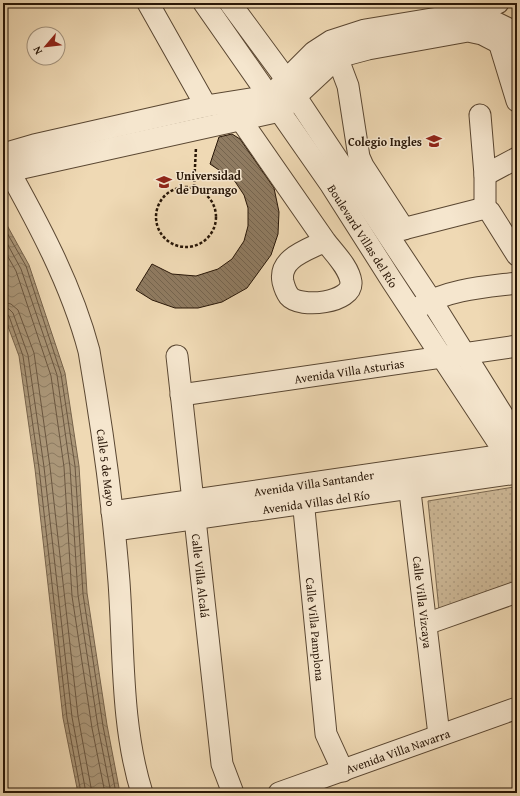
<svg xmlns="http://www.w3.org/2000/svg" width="520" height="796" font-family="'Gentium Book Plus',serif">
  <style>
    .grass { fill: url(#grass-dots); stroke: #7a674f }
    .water { fill: url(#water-waves); stroke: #77634b }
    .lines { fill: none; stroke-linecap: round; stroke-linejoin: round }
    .shore { stroke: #6a5640; stroke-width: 1 }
    .building { fill: url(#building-back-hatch); stroke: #281607 }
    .minor-casing { stroke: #5a4732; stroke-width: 23 }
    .path { stroke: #281607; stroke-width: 2.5; stroke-dasharray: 3 2; stroke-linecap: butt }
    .minor { stroke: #f5e6ce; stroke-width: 21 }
    .labels { text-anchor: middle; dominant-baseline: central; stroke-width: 3; stroke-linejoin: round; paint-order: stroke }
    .poi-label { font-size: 12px; font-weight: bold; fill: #281607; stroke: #f5e6ce; text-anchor: end }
    .street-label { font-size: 12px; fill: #281607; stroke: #f5e6ce }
  </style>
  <defs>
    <pattern id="grass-dots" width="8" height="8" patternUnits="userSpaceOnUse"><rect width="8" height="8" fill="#cdb897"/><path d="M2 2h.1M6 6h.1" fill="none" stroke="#b09d81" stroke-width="1.8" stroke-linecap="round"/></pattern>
    <pattern id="water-waves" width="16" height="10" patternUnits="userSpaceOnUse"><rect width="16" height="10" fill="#ab9779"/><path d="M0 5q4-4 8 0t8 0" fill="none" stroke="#8b7a61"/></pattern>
    <pattern id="building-back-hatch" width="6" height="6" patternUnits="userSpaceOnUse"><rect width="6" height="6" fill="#8f7b61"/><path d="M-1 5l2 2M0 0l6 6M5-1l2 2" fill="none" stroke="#75644e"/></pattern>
  </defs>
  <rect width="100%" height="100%" fill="#efd9b4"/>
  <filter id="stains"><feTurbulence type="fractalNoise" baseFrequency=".005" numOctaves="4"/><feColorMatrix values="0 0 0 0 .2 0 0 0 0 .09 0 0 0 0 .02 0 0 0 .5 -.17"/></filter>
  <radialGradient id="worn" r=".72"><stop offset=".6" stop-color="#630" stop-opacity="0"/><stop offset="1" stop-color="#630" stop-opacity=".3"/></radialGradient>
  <path class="grass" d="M514,487L517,491V586L439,610L428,501Z"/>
  <path class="water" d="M3,218L29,265L65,373L79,466L87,593L107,725L120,793H78L63,718L35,469L19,356L3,313Z"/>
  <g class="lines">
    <g class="shore">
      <path d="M3,226L26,266L61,374L75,466L83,594L103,726L116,793"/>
      <path d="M3,236L21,269L57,375L70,467L78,595L98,727L111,793"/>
      <path d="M3,248L16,271L51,376L64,467L72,596L92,728L105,793"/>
      <path d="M3,302L11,304L18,310L34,353L50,467L78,716L92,793"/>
      <path d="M3,308L9,309L13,313L28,355L44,467L72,717L86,793"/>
      <path d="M3,313L9,316L23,356L39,468L67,718L81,793"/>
    </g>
  </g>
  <path class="building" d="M232,134L240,139L274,188L279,212L278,234L271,255L247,288L222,302L198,308H175L152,300L136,290L152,264L172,274L196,276L218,269L232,259L244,241L248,226V208L244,195L234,180L210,164L219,137Z"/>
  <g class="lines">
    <defs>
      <g id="minor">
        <path d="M148,3L206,106"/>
        <path id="s1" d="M204,3L331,185L392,281L517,471"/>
        <path d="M230,3L286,79L296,97L431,300L517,438"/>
        <path d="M486,16L491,5L498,3"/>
        <path d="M499,42L517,101"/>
        <path d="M333,46L348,86L359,157L363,166L404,229"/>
        <path d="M234,110L325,241C308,250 278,258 283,282C284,286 286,292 289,296C300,309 353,303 351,282C349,267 334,253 325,241"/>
        <path d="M480,115L485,175V208"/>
        <path d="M3,154L34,145L206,106L270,96L314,52L331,41L365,30L474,12L517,33"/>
        <path id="s2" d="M3,160C37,221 71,283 89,351C102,427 113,505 119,582C124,652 121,726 142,793"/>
        <path d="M9,171L280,111L338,57L368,49L468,31L482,34L517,52"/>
        <path d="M485,175L517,158"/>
        <path d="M391,232L485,208L490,212L517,255"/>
        <path d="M421,306C449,289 485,287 517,283"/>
        <path id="s3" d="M177,356L222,764L233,793"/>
        <path id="s4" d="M181,395L517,346"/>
        <path id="s5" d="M408,475L439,735"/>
        <path id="s6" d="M302,489L326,734L343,771"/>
        <path id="s7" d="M112,512L517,453"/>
        <path id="s8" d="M115,530L517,473"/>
        <path d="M426,624L517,592"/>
        <path id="s9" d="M279,793L517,708"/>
      </g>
    </defs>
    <use href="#minor" class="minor-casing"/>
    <g class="path">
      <circle cx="186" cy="217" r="30"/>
      <path d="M194,187L196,147"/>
    </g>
    <use href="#minor" class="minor"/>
  </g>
  <defs>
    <symbol id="school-bare" viewBox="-9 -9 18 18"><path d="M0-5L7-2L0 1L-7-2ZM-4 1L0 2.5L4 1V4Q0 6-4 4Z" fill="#8f2418" stroke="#f5e6ce" stroke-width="2.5" paint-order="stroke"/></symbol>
    <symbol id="university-bare" viewBox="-9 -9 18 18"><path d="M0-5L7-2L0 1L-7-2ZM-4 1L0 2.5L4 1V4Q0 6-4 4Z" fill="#8f2418" stroke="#f5e6ce" stroke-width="2.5" paint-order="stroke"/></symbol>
  </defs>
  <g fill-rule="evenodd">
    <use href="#school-bare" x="423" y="130" width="22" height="22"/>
    <use href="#university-bare" x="153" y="171" width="22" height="22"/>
  </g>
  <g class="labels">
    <g class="poi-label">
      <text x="422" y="141">Colegio Ingles</text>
      <text x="176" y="175" text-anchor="start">Universidad<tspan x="176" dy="14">de Durango</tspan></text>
    </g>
    <g class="street-label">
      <text stroke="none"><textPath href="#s1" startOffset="282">Boulevard Villas del Río</textPath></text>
      <text stroke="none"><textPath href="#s4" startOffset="170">Avenida Villa Asturias</textPath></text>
      <text stroke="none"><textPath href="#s2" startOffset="328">Calle 5 de Mayo</textPath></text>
      <text stroke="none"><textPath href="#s7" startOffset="204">Avenida Villa Santander</textPath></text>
      <text stroke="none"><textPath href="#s8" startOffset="203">Avenida Villas del Río</textPath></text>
      <text stroke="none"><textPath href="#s3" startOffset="221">Calle Villa Alcalá</textPath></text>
      <text stroke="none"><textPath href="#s5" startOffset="128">Calle Villa Vizcaya</textPath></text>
      <text stroke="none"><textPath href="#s6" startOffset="141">Calle Villa Pamplona</textPath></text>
      <text stroke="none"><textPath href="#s9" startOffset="126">Avenida Villa Navarra</textPath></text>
    </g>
  </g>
  <rect width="520" height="796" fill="none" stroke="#efd9b4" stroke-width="16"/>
  <rect x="4" y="4" width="512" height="788" fill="none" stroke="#281607" stroke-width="2"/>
  <rect x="8" y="8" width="504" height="780" fill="none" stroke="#281607"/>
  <g transform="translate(46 46) rotate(242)"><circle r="19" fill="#f5e6ce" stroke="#a3937e"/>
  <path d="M0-3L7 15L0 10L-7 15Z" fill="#8f2418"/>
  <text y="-6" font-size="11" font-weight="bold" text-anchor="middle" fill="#281607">N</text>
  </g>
  <rect width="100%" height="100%" filter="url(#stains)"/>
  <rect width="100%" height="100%" fill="url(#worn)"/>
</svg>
